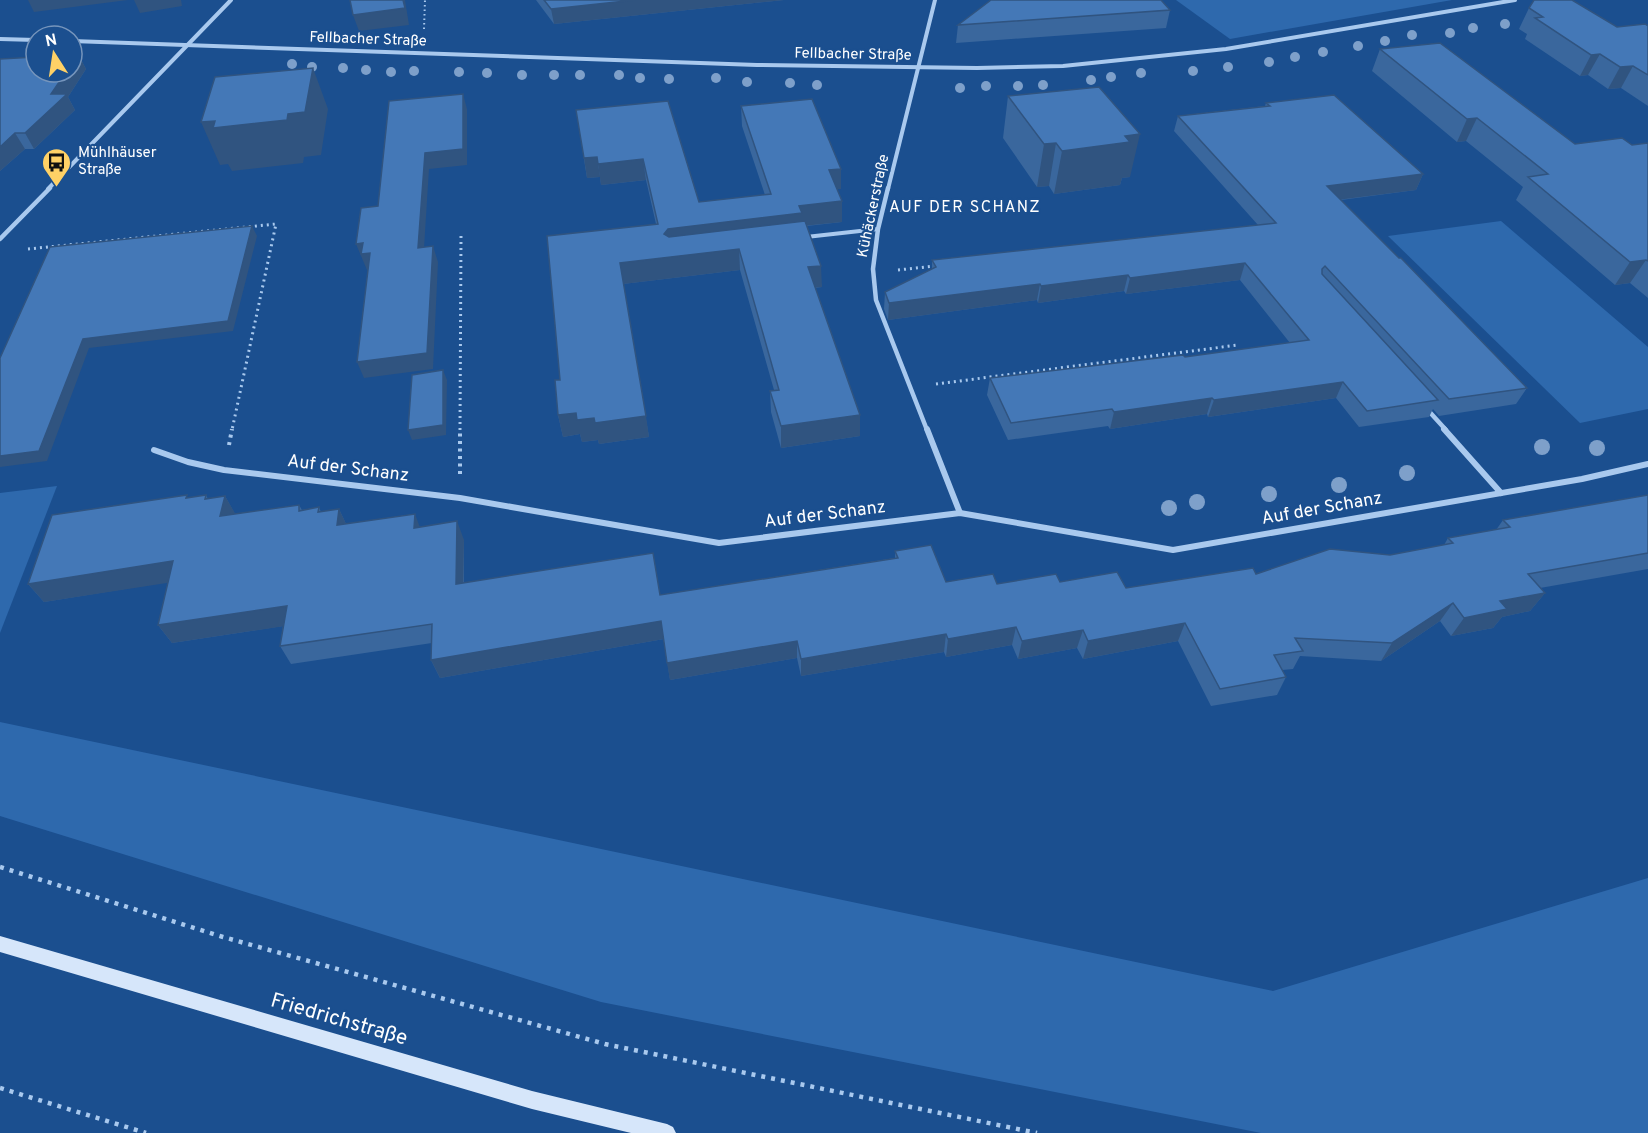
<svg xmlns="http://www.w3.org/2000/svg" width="1648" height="1133" font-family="Overpass,sans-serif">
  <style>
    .green { fill: #2e69ad }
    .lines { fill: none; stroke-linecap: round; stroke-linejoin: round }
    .path-far3 { stroke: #a9c9ee; stroke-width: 2; stroke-dasharray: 1.5 3; stroke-linecap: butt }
    .path-far2 { stroke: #a9c9ee; stroke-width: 3; stroke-dasharray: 2 4; stroke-linecap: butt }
    .path-far1 { stroke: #a9c9ee; stroke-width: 4; stroke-dasharray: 3 4.5; stroke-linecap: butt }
    .path { stroke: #a9c9ee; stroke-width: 4.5; stroke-dasharray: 4 6; stroke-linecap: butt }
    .lane { stroke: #a9c9ee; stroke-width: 4 }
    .street-far2 { stroke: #a9c9ee; stroke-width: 4 }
    .street-far1 { stroke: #a9c9ee; stroke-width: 4.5 }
    .street { stroke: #a9c9ee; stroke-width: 6 }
    .secondary { fill: #d6e6fa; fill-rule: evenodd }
    .tree { fill: #7ea0ca }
    .wall { fill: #3a679d }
    .shaded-wall { fill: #305480 }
    .building { fill: #4478b7; stroke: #305480; stroke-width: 1.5 }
    .labels { text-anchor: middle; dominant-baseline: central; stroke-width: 4.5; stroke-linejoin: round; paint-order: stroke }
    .far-street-label { font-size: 15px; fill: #fff; stroke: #1b4f8f }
    .far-poi-label { font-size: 15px; fill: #fff; stroke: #1b4f8f; text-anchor: start }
    .far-neighbourhood-label { font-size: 16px; letter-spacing: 1.5px; fill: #fff; stroke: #1b4f8f }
    .street-label { font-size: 18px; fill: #fff; stroke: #1b4f8f }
    .near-street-label { font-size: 21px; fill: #fff; stroke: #1b4f8f }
  </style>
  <rect width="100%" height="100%" fill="#1b4f8f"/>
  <g class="green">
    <path d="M1176,0H1452L1230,39Z"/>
    <path d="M1501,221L1648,347V409L1580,423L1388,236Z"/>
    <path d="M57,486L0,633V493Z"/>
    <path d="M0,722L1273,991L1648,878V1133H1261L601,1002L0,816Z"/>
  </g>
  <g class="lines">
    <path class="path-far3" d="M424,29L425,0"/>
    <g class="path-far2">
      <path d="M28,249L276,224L232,430"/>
      <path d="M898,270L935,266"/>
      <path d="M936,384L1238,345"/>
      <path d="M460,430L461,236"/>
    </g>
    <g class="path-far1">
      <path d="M229,445L232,429"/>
      <path d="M460,474V429"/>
    </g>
    <g class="path">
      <path d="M0,867L223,937L605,1044L1037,1133"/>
      <path d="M0,1088L146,1133"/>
    </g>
    <path class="lane" d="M806,237L878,229"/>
    <g class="street-far2">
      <path d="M0,39L36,40"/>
      <path d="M72,41L757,65L977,68L1063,66L1226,49L1515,0"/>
      <path d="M48,189L231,0"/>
      <path d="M888,189L935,0"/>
    </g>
    <g class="street-far1">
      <path d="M888,188L878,229L873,269L876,300L927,430"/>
      <path d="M0,239L50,188"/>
      <path d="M1426,408L1446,430"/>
    </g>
    <g class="street">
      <path d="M927,429L960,513"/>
      <path d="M1444,429L1501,493"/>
      <path d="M154,450L188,462L224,470L460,498L719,543L960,513L1173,550L1582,479L1648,464"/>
    </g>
    <path class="secondary" d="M0,936L532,1091L667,1124L673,1127L676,1133H631L532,1109L0,952Z"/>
  </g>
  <g class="tree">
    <circle cx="1505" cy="24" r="5"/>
    <circle cx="1473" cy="28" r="5"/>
    <circle cx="1450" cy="33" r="5"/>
    <circle cx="1412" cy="35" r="5"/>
    <circle cx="1385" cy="41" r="5"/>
    <circle cx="1358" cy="46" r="5"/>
    <circle cx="1323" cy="52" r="5"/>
    <circle cx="1295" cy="57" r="5"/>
    <circle cx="1269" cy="62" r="5"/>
    <circle cx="292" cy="64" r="5"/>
    <circle cx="312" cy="67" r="5"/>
    <circle cx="1228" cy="67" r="5"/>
    <circle cx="343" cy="68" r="5"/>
    <circle cx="366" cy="70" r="5"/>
    <circle cx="414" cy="71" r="5"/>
    <circle cx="1193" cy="71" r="5"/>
    <circle cx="391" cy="72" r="5"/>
    <circle cx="459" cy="72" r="5"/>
    <circle cx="487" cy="73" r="5"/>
    <circle cx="1141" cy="73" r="5"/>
    <circle cx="522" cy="75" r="5"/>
    <circle cx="554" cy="75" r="5"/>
    <circle cx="580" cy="75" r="5"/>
    <circle cx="619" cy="75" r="5"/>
    <circle cx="1111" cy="77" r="5"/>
    <circle cx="640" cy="78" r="5"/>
    <circle cx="716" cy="78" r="5"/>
    <circle cx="669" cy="79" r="5"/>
    <circle cx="1091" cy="80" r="5"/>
    <circle cx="747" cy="82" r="5"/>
    <circle cx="790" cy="83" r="5"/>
    <circle cx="817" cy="85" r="5"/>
    <circle cx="1043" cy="85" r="5"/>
    <circle cx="986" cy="86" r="5"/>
    <circle cx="1018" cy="86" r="5"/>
    <circle cx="960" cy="88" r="5"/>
    <circle cx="1542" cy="447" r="8"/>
    <circle cx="1597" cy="448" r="8"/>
    <circle cx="1407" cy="473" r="8"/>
    <circle cx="1339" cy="485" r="8"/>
    <circle cx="1269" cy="494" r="8"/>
    <circle cx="1197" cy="502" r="8"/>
    <circle cx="1169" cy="508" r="8"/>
  </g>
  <g class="wall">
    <path d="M536,0H784L554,24Z"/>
    <path d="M1529,8L1617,27L1648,26V106L1621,88L1608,89L1588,75L1580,76L1525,39L1527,34L1519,29Z"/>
    <path d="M1170,10L1166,28L956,43L958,25Z"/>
    <path d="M1380,49L1575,144L1632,145L1648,143V298L1630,283L1615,285L1516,200L1523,187L1466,141L1457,142L1372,71Z"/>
    <path d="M78,54L86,69L68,97L75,110L34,149H25L0,171V59Z"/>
    <path d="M1008,96L1130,177L1122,178L1120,185L1054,194L1049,186L1037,187L1003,138Z"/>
    <path d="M1266,103L1423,174L1416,190L1341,200L1527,388L1516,404L1439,416L1433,409L1429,417L1359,427L1336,398L1208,417L1207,414L1110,429L1108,426L1008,440L987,395L990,378L1185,357L1290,343L1240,280L1126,294L1124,291L1038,303L1037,300L888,320L884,309L885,292L932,269V260L1258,225L1174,131L1178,116L1265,106Z"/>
    <path d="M741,106L841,169V189H837L842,201V222L807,226L822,287L815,288L860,415V436L781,448L771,412L770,391L774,390L740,270L623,284L649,437L599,444L598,440L582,442L580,434L563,437L558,415L560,380L656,224L646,180L601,185L600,177L587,178L576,110L699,202L765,195L742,126Z"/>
    <path d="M206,495L208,499L225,496L235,514L299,505L302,510L319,507L321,512L339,509L346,524L420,527L464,540V583L660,595L895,558V551L946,582L997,584L1060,582L1126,588L1256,574L1390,555L1444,545L1448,538L1496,530L1503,520L1648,495V569L1540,588L1545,593L1530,611L1502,617L1493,628L1451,636L1440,621L1381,661L1300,656L1293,669L1282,670L1286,677L1277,695L1211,706L1178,641L1083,659L1077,648L1018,659L1012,645L946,657L944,652L801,676L797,658L670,680L664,639L440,678L431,660L432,643L291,664L280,646L283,626L172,643L158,625L168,582L44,602L28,584L189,498Z"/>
  </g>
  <g class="shaded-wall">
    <path d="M28,0H128L34,12Z"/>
    <path d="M134,0H181L182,6L140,13Z"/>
    <path d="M403,0H405L409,25L359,31L353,15Z"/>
    <path d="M635,0H784L554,24L551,9Z"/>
    <path d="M78,54L86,69L68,97L75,110L34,149L25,133L66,72H72V63Z"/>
    <path d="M1600,54L1588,75L1580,76L1591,55Z"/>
    <path d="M1633,66L1621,88L1608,89L1620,67Z"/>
    <path d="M313,68L328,109L321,155L304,157L303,163L232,171L228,164L220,165L201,122L288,114Z"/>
    <path d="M463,94L467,109V165L429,169L423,264L418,248L425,153Z"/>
    <path d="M1477,118L1466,141L1457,142L1467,119Z"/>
    <path d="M15,133L25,149L0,171V147Z"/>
    <path d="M1140,134L1130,177L1122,178L1120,185L1054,194L1062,151L1125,136Z"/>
    <path d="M1056,143L1049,186L1037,187L1044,144Z"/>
    <path d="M597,157L600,177L587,178L584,158Z"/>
    <path d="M643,159L646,180L601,185L598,164Z"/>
    <path d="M841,169V189L829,190V170Z"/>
    <path d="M1423,174L1416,190L1321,202L1327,186Z"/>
    <path d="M842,201V222L802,226L670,250L664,234L668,229L799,206Z"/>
    <path d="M252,226L257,236L233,331L89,348L47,461L0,467V456L83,339Z"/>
    <path d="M363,243L370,253L376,269L367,270L356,244Z"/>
    <path d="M433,246L438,262L433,369L364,378L357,362Z"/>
    <path d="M739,249L740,270L623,284L620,263Z"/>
    <path d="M1646,260L1630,283L1615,285L1630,262Z"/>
    <path d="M1245,263L1240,280L1126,294L1130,278Z"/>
    <path d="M821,266L822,287L809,288L808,267Z"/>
    <path d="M1128,275L1124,291L1038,303L1041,286Z"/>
    <path d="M1040,284L1037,300L888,320L889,303Z"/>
    <path d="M443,370L447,380L446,435L412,440L408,430Z"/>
    <path d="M1343,382L1336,398L1208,417L1214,400Z"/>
    <path d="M1212,398L1207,414L1110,429L1114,412Z"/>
    <path d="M576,413L594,418L646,416L649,437L599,444L598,440L582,442L580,434L563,437L558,415Z"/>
    <path d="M860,415V436L781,448V426Z"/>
    <path d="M225,496L236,515L220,516Z"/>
    <path d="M339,509L348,528L337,525Z"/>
    <path d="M415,514L422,533L414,528Z"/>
    <path d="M457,521L464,540L463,603L456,584Z"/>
    <path d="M173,561L186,580L44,602L28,584Z"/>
    <path d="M1545,593L1530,611L1502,617L1493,628L1451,636L1464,618L1500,601Z"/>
    <path d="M1453,603L1440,621L1381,661L1392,643Z"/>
    <path d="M287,606L298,624L172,643L158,625Z"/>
    <path d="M661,621L664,639L440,678L431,660Z"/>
    <path d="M1185,623L1178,641L1083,659L1088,641Z"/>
    <path d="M1016,627L1012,645L946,657L948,639Z"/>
    <path d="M1083,630L1077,648L1018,659L1022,641Z"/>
    <path d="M946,634L944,652L801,676V659Z"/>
    <path d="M797,641V658L670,680L667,663Z"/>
  </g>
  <g class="building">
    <path d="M350,0H403L405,8L353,15Z"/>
    <path d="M544,0H635L551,9Z"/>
    <path d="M991,0H1161L1170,10L958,25Z"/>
    <path d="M1534,0H1572L1617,27L1645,24L1648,26V75L1633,66L1620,67L1600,54L1591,55L1535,18L1543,17L1529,8Z"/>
    <path d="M1440,43L1575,144L1622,138L1632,145L1648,143V261L1646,260L1630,262L1528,177L1548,174L1477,118L1467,119L1380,49Z"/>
    <path d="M78,54L72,63V55Z"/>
    <path d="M36,57V72H66L51,94H67L25,133H15L0,147V59Z"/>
    <path d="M313,68L305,112L288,114L287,120L213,128L215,121L201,122L215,77Z"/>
    <path d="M1099,87L1140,134L1125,136L1130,142L1062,151L1056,143L1044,144L1008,96Z"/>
    <path d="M463,94V149L425,153L418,248L433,246L427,353L357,362L370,253L361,254L363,243L356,244L361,208L378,206L389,101Z"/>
    <path d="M1334,95L1423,174L1327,186L1399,258H1401L1527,388L1449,399L1325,266L1322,269V274L1438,400L1367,411L1343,382L1214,400L1212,398L1114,412L1112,409L1011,423L990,378L1183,355L1185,357L1309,340L1245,263L1130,278L1128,275L1041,286L1040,284L889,303L885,292L936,267L932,260L1276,223L1178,116L1270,106L1266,103Z"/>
    <path d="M812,99L841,169L829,170L842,201L799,206L802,213L668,229L664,234L669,237L805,221L821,266L808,267L860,415L781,426L770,391L779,390L739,249L620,263L646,416L595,423L594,418L577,420L576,413L558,415L555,380H560L547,236L658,224L643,159L598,164L597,157L584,158L576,110L668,101L699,202L771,194L741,106Z"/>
    <path d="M252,226L228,321L83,339L39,451L0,456V358L50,247Z"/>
    <path d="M443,370V425L408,430L412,375Z"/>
    <path d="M187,495L186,498L206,495L205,499L225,496L220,516L299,505V511L319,507L318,512L339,509L337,525L415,514L414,528L457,521L456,584L653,553L660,595L898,558L895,551L931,545L946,582L993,574L997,584L1056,574L1060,582L1117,572L1126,588L1253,568L1256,574L1330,549L1390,555L1453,543L1448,538L1510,527L1503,520L1648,495V553L1528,574L1545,593L1500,601L1507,609L1464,618L1453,603L1392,643L1295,638L1303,651L1274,655L1286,677L1220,689L1185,623L1088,641L1083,630L1022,641L1016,627L948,639L946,634L801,659L797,641L667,663L661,621L431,660L432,624L280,646L287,606L158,625L173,561L28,584L52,515Z"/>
  </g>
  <defs>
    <symbol id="bus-pin" viewBox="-11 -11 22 30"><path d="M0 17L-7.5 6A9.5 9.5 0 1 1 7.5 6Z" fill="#ffd166" stroke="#1b4f8f"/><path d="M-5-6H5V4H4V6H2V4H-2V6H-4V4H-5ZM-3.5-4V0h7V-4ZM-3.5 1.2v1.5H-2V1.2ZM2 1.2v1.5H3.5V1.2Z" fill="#111"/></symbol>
  </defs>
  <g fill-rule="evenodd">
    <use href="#bus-pin" x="40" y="146" width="33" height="45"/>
  </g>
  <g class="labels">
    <g class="far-street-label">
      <text transform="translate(368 40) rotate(2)">Fellbacher Straße</text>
      <text transform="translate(853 55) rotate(1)">Fellbacher Straße</text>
      <text transform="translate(874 206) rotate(-78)">Kühäckerstraße</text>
    </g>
    <g class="far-poi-label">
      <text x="78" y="153">Mühlhäuser<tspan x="78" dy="17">Straße</tspan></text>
    </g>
    <g class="far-neighbourhood-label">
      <text x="965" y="208">AUF DER SCHANZ</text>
    </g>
    <g class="street-label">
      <text transform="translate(348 469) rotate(7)">Auf der Schanz</text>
      <text transform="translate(1322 509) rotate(-10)">Auf der Schanz</text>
      <text transform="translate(825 515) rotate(-7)">Auf der Schanz</text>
    </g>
    <g class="near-street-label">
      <text transform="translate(339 1020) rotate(16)">Friedrichstraße</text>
    </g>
  </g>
  <g transform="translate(54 54) rotate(348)"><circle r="28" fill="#1b4f8f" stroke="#7695bc" stroke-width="1.5"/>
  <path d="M0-4.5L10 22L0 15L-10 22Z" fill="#ffd166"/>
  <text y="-9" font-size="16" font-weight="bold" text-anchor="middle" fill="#ffffff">N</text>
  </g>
</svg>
